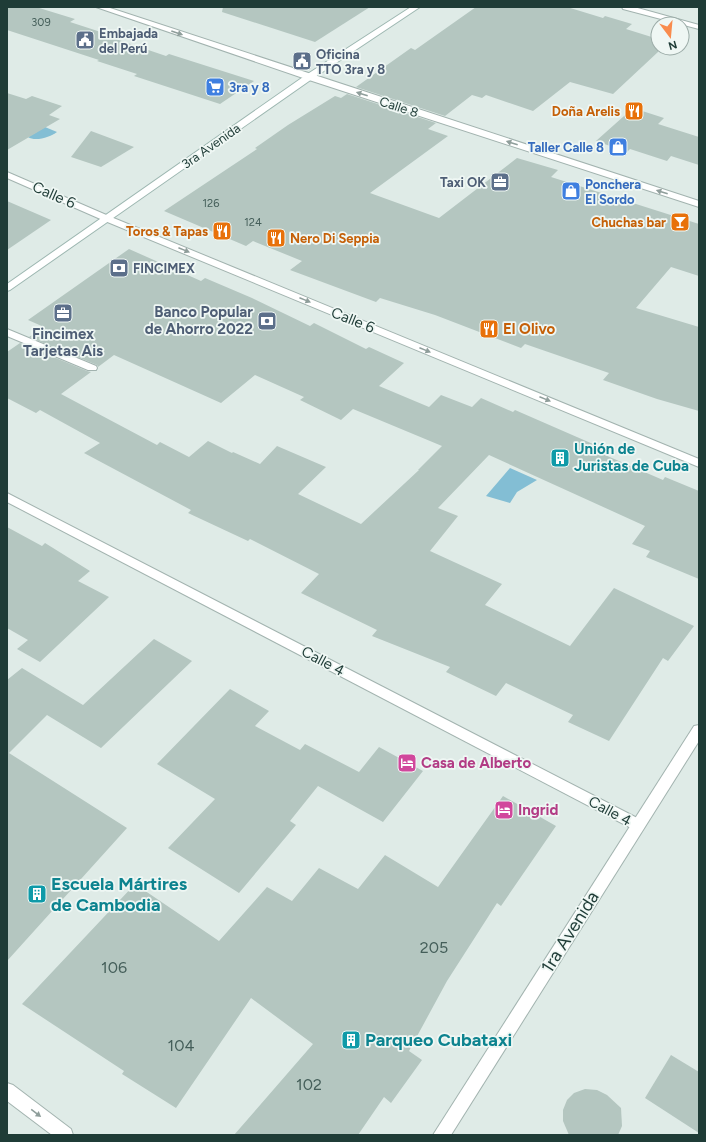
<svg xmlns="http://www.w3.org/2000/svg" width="706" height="1142" font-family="Figtree,sans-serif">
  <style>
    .water { fill: #83bed4 }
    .building { fill: #b4c6c0 }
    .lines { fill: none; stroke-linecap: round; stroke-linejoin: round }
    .service-casing { stroke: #a2b3af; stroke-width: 2 }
    .minor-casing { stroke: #a2b3af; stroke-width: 2 }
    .tertiary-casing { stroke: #a2b3af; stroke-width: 2 }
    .secondary-casing { stroke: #9db7b1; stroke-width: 2 }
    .service { fill: #fff; fill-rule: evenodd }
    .minor { fill: #fff; fill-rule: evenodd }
    .tertiary { fill: #fff; fill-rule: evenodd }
    .secondary { fill: #fff; fill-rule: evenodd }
    .oneway { fill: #8f9e9b }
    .labels { text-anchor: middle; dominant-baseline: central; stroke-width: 3.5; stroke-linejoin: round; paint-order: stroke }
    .far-number-label { font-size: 11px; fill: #445e59 }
    .far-service-label { font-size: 13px; font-weight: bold; fill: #4e5e75; stroke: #eff7f4; text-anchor: start }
    .far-shop-label { font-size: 13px; font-weight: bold; fill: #366cbe; stroke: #eff7f4; text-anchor: start }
    .far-street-label { font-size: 13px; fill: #1f3c37; stroke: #eff7f4 }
    .far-food-label { font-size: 13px; font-weight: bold; fill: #c56008; stroke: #eff7f4; text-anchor: end }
    .street-label { font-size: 15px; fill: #1f3c37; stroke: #eff7f4 }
    .service-label { font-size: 15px; font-weight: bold; fill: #4e5e75; stroke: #eff7f4; text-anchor: end }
    .food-label { font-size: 15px; font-weight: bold; fill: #c56008; stroke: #eff7f4; text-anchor: start }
    .culture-label { font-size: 15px; font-weight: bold; fill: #0d838f; stroke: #eff7f4; text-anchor: start }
    .hotel-label { font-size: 15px; font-weight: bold; fill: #b23c85; stroke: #eff7f4; text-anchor: start }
    .near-number-label { font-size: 16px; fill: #445e59 }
    .near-culture-label { font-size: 18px; font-weight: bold; fill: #0d838f; stroke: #eff7f4; text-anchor: start }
    .near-street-label { font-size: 18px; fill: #1f3c37; stroke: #eff7f4 }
  </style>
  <rect width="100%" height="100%" fill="#dfebe7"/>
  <g class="water">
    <path d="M45,127L57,132C51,137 35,142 28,137Z"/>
    <path d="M510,468L537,480L517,492L510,503L486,496Z"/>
  </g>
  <g class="building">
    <path d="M7,7H36L75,19L70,22L113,36L110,37L166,56L169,54L254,81L220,104L134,76L137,74L97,61L99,60L7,30Z"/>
    <path d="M223,7H370L315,42L222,12Z"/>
    <path d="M476,7H567L603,18L605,16L632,24L626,29L658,39V52L613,94L570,82L533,111L486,95L482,98L472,95L445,116L356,87L411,48L415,50Z"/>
    <path d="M7,93L26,99L32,96L62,106L49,115L60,119L7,150Z"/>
    <path d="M347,94L436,123L428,129L448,136L370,193L439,218L517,158L558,170L551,177L699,224V276L671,267L636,308L699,327V411L657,399L603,380L609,373L525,344L521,348L435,315L380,298L376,302L290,270L302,261L253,241L246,246L164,211L257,149L255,148L288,125L335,96L341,98Z"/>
    <path d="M633,108L664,118L658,124L699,137V165L671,156L667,161L630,149L627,152L596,141Z"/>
    <path d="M91,131L134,147L101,167L71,157Z"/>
    <path d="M7,201L51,220L7,250Z"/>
    <path d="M129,249L201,281L205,278L252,298L310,326L314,323L366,349L369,347L404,363L379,386L429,407L441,395L472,407L481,398L513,412L515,410L609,451L605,455L663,480L665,477L699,491V579L646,557L650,551L632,544L645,526L489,455L438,508L458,516L430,551L502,584L485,605L570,646L614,588L694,626L668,661L663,658L609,741L568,722L573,715L506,683L496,696L446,672L450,667L372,636L377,630L301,593L319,574L250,539L248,541L188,513L191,510L84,453L100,443L40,410L36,413L7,398V352L20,343L87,371L91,372L61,394L157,445L160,442L189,457L208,441L232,453L233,452L260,464L277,446L326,467L298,494L361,524L419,470H418L442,446L353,409L341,420L300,400L304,397L255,375L221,403L114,355L98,367L97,365L29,337L44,327L28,320Z"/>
    <path d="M7,527L42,546L45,543L90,571L78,581L109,597L40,662L17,649L28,640L7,628Z"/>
    <path d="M154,639L192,661L101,748L47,715L9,753L127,828L7,961V680L22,668L83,705Z"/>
    <path d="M230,689L269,711L255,726L300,750L305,744L359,772L379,747L423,771L383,822L318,786L290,821L296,825L239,893L168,848L215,799L157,764Z"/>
    <path d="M503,796L556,826L501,906L497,903L447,981L409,1051L422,1060L391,1103L384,1097L358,1135H234L313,1044L251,998L176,1108L122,1074L124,1071L22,1004L135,884L219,941L267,887L292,901L319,868L358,889L385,855L438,887Z"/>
    <path d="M671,1055L699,1072V1133L645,1098Z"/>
    <path d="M585,1089L597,1090L607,1095L621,1108L622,1126L618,1135H569L563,1121V1110L567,1100L574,1093Z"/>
  </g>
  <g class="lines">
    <defs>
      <path id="service" d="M7,329L96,366L97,368L96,370H88L7,336Z"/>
      <g id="minor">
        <path d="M96,7H107L699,201V207L306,79Z"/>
        <path d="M7,172L111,217L699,459V467L105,221L7,178Z"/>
        <path d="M7,493L643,821L645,825L643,829L638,831L633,829L7,502Z"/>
      </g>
      <g id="tertiary">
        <path d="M622,7H634L699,25V29L623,9Z"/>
        <path d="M699,725V741L451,1135H433L694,726Z"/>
        <path d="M7,1083L13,1085L71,1129L73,1135H52L7,1101Z"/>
      </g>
      <path id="secondary" d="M411,7H420L312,79L10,290L7,291V284L306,75Z"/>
    </defs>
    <use href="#service" class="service-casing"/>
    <use href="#minor" class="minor-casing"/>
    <use href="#tertiary" class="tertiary-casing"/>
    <use href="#secondary" class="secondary-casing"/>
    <use href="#service" class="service"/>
    <use href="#minor" class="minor"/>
    <use href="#tertiary" class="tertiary"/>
    <use href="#secondary" class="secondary"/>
  </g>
  <defs><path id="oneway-solid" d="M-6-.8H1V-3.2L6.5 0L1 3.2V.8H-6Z"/></defs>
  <g class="oneway">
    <use href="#oneway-solid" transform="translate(177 33) rotate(19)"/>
    <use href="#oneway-solid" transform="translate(362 94) rotate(-162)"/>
    <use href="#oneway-solid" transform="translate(512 143) rotate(-162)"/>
    <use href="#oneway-solid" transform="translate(662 192) rotate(-162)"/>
    <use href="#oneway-solid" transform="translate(184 250) rotate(22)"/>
    <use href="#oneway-solid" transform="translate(305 300) rotate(22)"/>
    <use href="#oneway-solid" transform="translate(425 350) rotate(22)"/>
    <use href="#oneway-solid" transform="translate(545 399) rotate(22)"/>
    <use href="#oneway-solid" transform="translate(36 1113) rotate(37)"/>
  </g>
  <defs>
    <symbol id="civic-square" viewBox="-11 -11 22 22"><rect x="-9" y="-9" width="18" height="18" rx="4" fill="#5c6f8a" stroke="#eff7f4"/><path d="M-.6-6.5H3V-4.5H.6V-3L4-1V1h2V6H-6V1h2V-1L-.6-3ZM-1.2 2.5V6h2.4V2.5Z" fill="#fff"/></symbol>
    <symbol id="supermarket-square" viewBox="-11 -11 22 22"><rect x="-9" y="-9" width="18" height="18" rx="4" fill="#3f7fe0" stroke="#eff7f4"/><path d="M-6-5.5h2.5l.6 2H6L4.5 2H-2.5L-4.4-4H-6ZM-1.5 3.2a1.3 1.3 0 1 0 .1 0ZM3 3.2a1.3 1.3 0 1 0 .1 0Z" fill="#fff"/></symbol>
    <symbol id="restaurant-square" viewBox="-11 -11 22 22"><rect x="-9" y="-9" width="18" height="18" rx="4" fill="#e8710a" stroke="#eff7f4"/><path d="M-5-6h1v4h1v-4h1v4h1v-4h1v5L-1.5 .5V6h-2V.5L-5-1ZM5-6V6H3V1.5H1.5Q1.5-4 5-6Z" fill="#fff"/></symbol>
    <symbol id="shop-square" viewBox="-11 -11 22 22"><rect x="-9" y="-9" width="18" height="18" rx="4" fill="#3f7fe0" stroke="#eff7f4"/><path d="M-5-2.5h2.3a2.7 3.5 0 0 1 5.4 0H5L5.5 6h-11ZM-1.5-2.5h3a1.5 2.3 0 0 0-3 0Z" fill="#fff"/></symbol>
    <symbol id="office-square" viewBox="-11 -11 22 22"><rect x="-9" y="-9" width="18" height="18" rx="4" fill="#5c6f8a" stroke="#eff7f4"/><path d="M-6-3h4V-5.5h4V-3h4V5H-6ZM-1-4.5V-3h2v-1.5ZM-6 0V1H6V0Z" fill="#fff"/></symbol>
    <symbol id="bar-square" viewBox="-11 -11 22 22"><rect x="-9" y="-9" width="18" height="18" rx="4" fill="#e8710a" stroke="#eff7f4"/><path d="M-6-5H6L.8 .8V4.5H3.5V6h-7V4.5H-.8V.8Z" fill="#fff"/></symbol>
    <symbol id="bank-square" viewBox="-11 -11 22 22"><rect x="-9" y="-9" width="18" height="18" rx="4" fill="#5c6f8a" stroke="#eff7f4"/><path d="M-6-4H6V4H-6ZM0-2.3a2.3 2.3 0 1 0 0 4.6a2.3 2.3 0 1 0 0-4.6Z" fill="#fff"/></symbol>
    <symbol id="building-square" viewBox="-11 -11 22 22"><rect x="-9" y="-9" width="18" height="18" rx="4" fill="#0f9aa8" stroke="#eff7f4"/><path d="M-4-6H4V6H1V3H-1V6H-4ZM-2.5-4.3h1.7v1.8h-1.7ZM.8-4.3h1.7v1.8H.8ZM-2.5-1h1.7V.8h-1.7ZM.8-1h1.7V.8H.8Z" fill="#fff"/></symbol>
    <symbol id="hotel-square" viewBox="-11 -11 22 22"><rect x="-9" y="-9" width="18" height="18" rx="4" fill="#d1479c" stroke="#eff7f4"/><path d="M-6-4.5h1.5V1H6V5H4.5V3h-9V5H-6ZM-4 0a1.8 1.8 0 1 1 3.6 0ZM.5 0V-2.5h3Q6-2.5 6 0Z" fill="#fff"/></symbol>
  </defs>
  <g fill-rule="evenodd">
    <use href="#civic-square" x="74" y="29" width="22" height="22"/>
    <use href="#civic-square" x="291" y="50" width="22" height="22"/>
    <use href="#supermarket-square" x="204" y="76" width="22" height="22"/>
    <use href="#restaurant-square" x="623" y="100" width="22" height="22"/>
    <use href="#shop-square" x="607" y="136" width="22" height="22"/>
    <use href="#office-square" x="489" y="171" width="22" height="22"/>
    <use href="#shop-square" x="560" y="180" width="22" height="22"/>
    <use href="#bar-square" x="669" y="211" width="22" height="22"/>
    <use href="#restaurant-square" x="211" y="220" width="22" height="22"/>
    <use href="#restaurant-square" x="265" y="227" width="22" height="22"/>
    <use href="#bank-square" x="108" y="257" width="22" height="22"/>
    <use href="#office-square" x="52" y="302" width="22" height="22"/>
    <use href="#bank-square" x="256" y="310" width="22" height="22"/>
    <use href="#restaurant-square" x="478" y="318" width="22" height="22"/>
    <use href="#building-square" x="549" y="447" width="22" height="22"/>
    <use href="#hotel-square" x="396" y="752" width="22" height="22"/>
    <use href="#hotel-square" x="493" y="799" width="22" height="22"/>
    <use href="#building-square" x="26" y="883" width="22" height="22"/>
    <use href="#building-square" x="340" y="1029" width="22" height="22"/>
  </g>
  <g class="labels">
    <g class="far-number-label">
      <text x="41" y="22">309</text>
      <text x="211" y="203">126</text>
      <text x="253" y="222">124</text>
    </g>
    <g class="far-service-label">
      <text x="99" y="33">Embajada<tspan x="99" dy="15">del Perú</tspan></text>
      <text x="316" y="54">Oficina<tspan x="316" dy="15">TTO 3ra y 8</tspan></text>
      <text x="486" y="182" text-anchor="end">Taxi OK</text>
      <text x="133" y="268">FINCIMEX</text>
    </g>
    <g class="far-shop-label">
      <text x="229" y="87">3ra y 8</text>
      <text x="604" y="147" text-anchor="end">Taller Calle 8</text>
      <text x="585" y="184">Ponchera<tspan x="585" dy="15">El Sordo</tspan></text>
    </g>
    <g class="far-street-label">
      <text transform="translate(399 107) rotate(18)">Calle 8</text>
      <text transform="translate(211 146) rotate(-35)">3ra Avenida</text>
    </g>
    <g class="far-food-label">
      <text x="620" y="111">Doña Arelis</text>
      <text x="666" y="222">Chuchas bar</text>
      <text x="208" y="231">Toros &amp; Tapas</text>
      <text x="290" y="238" text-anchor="start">Nero Di Seppia</text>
    </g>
    <g class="street-label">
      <text transform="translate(54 195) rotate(24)">Calle 6</text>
      <text transform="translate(353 320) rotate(22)">Calle 6</text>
      <text transform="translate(323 661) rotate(28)">Calle 4</text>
      <text transform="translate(610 811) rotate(28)">Calle 4</text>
    </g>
    <g class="service-label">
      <text x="253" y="312">Banco Popular<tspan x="253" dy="17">de Ahorro 2022</tspan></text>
      <text x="63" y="334" text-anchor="middle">Fincimex<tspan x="63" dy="17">Tarjetas Ais</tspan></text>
    </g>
    <g class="food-label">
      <text x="503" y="329">El Olivo</text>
    </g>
    <g class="culture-label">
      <text x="574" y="449">Unión de<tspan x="574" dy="17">Juristas de Cuba</tspan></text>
    </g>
    <g class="hotel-label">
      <text x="421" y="763">Casa de Alberto</text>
      <text x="518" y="810">Ingrid</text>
    </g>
    <g class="near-number-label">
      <text x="434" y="947">205</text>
      <text x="114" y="967">106</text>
      <text x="181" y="1045">104</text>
      <text x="309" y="1084">102</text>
    </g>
    <g class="near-culture-label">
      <text x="51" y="884">Escuela Mártires<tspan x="51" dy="21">de Cambodia</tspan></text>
      <text x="365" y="1040">Parqueo Cubataxi</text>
    </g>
    <g class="near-street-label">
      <text transform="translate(570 932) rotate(-58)">1ra Avenida</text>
    </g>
  </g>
  <rect width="706" height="1142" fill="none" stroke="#1f3c37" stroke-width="16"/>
  <g transform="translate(670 36) rotate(164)"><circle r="19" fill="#eff7f4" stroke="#9caca8"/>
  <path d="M0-3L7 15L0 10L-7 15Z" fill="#f98c4e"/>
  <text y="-6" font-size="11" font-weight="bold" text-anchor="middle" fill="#1f3c37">N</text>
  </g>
</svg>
